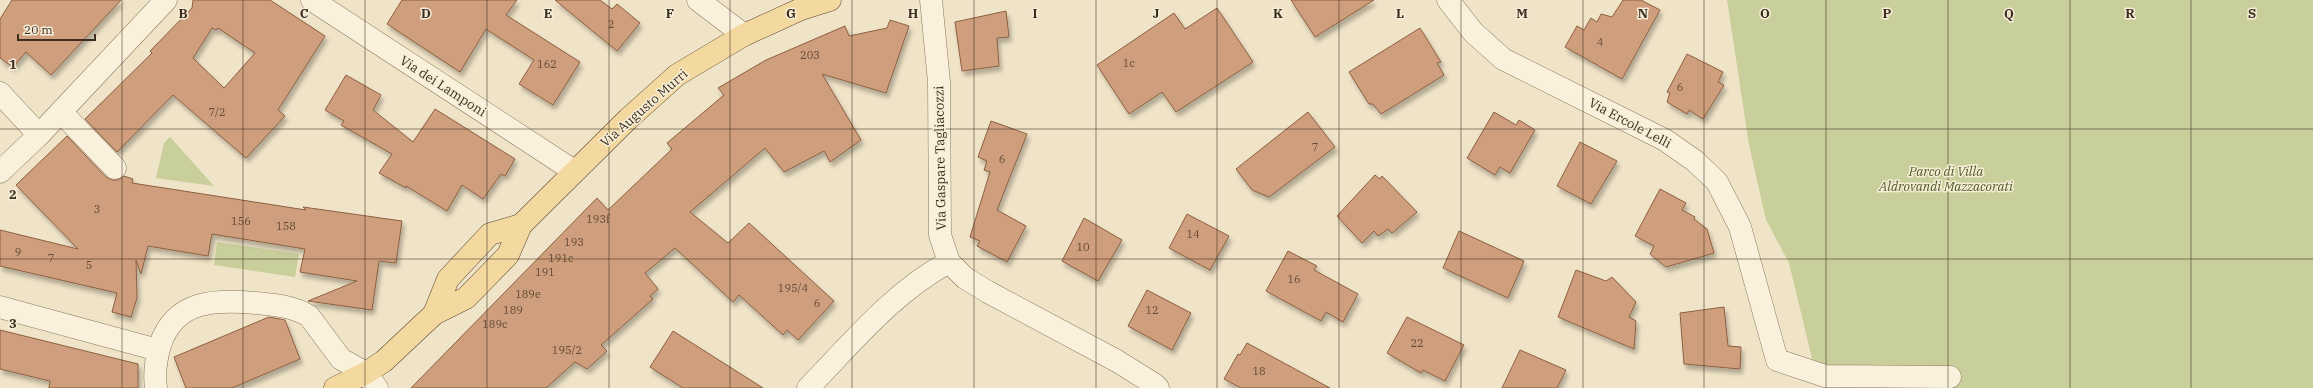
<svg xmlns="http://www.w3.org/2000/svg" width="2313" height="388" font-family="'IBM Plex Serif',serif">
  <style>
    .green { fill: #c9cf9b }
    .building { fill: #cf9f7d; stroke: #8d5f41; fill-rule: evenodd; filter: url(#shadow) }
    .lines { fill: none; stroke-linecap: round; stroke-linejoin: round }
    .minor-casing { stroke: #8d765c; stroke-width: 23 }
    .major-casing { stroke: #5b4430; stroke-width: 23 }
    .minor { stroke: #faf1dc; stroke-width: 22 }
    .major { stroke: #f3d9a0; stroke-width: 22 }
    .grid { fill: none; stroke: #3d2e20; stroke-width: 1; stroke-opacity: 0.55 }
    .labels { text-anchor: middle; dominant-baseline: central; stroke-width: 3; stroke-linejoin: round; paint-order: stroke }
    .number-label { font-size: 11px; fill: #624a37 }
    .street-label { font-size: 13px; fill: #3d2e20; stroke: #f7eed8 }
    .park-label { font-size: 13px; font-style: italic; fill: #4d5a26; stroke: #f7eed8 }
    .grid-label { font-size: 13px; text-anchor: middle; font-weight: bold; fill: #3d2e20; stroke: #f7eed8; stroke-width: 3; stroke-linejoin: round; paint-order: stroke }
  </style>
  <defs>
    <filter id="shadow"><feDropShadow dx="2.5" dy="4.5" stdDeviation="2" flood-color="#0004"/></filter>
  </defs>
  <rect width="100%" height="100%" fill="#f0e4c8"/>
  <g class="green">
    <path d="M1727,0H2313V388H1942L1814,367L1789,263L1766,220L1749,145Z"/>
    <path d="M170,137L214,186L156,178L164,143Z"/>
    <path d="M217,242L299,254L295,277L214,265Z"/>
  </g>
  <g class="building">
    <path d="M12,0H121L51,75L26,52L13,67L0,58V19Z"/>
    <path d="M193,0H270L325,36L278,110L285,116L246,158L173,95L117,152L85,119L152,53L150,51L192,8ZM212,28L216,30L218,28L255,53L224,88L193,58Z"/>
    <path d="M402,0H517L506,15L580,62L553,105L519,84L534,60L486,29L460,72L387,24Z"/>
    <path d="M555,0H600L612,9L617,4L640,23L617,51Z"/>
    <path d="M1291,0H1374L1315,37Z"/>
    <path d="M1623,0H1641L1660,10L1622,79L1565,47L1577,26L1584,30L1591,18L1597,22L1601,14L1612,17Z"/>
    <path d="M1217,8L1253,62L1176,112L1162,92L1129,114L1097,65L1174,13L1185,29Z"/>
    <path d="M1006,11L1009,37L997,38L999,66L962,71L955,22Z"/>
    <path d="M890,20L909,26L886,93L822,74L861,140L830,162L824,151L784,172L765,148L690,212L728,243L749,223L834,301L798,340L787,330L783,335L739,295L733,302L675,248L645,273L658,289L650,296L653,299L601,345L607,351L587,369L575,362L546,388H411L597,198L608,210L672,149L667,143L724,95L718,88L766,60L845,26L849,36L887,28Z"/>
    <path d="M1420,28L1441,62L1437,63L1444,75L1381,114L1373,104H1369L1349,72Z"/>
    <path d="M1687,54L1723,72L1718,82L1724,85L1703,119L1689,110L1687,114L1667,102L1670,93L1667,92Z"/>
    <path d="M346,75L381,95L373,110L413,142L435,109L515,159L505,176L501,174L483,199L462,185L447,211L406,186V188L379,173L392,154L341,125L344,121L325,110Z"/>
    <path d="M1308,112L1335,147L1269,197L1252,190L1236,169Z"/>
    <path d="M1494,112L1516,125L1519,120L1535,130L1510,173L1500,167L1495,175L1467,158Z"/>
    <path d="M991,121L1027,134L997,210L1026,226L1007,262L977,246L980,241L970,237L990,172L984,170L987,161L978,157Z"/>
    <path d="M67,136L106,177L112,180H118L124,176L133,179L132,183L306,210L303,207L402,221L396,263L379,261L372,310L308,301L357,281L300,272L305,249L212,234L208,256L148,246L141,274L136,260L137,298L131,317L112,312L117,293L0,266V230L78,249L16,185Z"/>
    <path d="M1580,142L1617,161L1591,204L1557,186Z"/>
    <path d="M1375,175L1380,179L1382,176L1417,212L1392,233L1388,229L1378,236L1374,231L1362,243L1337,216Z"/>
    <path d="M1660,189L1686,203L1682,210L1695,217L1694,219L1707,229L1714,253L1666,267L1650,254L1654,246L1635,236Z"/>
    <path d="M1187,214L1229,236L1210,270L1169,248Z"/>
    <path d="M1084,218L1122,240L1098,281L1062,261Z"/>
    <path d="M1459,231L1524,261L1508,298L1443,268Z"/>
    <path d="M1288,251L1317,266L1314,270L1358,294L1343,322L1326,312L1321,321L1266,291Z"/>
    <path d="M1576,270L1606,281L1612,277L1636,302L1629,317L1636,321L1634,349L1558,317Z"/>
    <path d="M1147,290L1191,313L1172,350L1128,326Z"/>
    <path d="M1724,307L1728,346L1741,347L1740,369L1684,364L1680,313Z"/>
    <path d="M269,317L285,320L300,359L232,388H186L174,357Z"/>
    <path d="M1407,317L1464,345L1445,381L1423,370L1421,373L1387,353Z"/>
    <path d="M0,330L138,364V388H49L50,381L0,369Z"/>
    <path d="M673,331L763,388H683L650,367Z"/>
    <path d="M1247,343L1330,388H1241L1224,379L1238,354L1240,355Z"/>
    <path d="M1520,350L1566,370L1557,388H1502Z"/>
  </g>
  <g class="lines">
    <defs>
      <g id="minor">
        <path d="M312,0L574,171"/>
        <path d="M698,0L744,35"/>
        <path d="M931,0L939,82L940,235L949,262L965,278L988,292L1117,361L1154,384L1158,388"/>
        <path d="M1448,0L1473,32L1503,59L1665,140L1695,161L1717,182L1740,227L1777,360L1825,376L1950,377"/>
        <path d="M0,93L39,135"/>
        <path d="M61,112L115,168"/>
        <path d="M0,172L39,135L166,0"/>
        <path d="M0,307L158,350"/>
        <path d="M156,388C154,374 156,359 160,345C175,300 215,299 256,303C275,305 293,306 309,316L341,359L366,373L377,388"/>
        <path d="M808,388C852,343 893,292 949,262"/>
      </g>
      <g id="major">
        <path d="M434,314L448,279L490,234L521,225"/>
        <path d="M335,388L366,373L384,361L434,314L466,298L508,255L521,225L628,119L677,75L744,35L801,9L830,0"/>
      </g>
    </defs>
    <use href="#minor" class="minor-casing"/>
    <use href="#major" class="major-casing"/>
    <use href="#minor" class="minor"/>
    <use href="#major" class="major"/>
  </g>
  <path class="grid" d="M122,0V388M243,0V388M365,0V388M487,0V388M609,0V388M730,0V388M852,0V388M974,0V388M1096,0V388M1217,0V388M1339,0V388M1461,0V388M1583,0V388M1704,0V388M1826,0V388M1948,0V388M2070,0V388M2191,0V388M0,129H2313M0,259H2313"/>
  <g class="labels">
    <g class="number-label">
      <text x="611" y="24">2</text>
      <text x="1600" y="42">4</text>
      <text x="810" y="55">203</text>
      <text x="1129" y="63">1c</text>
      <text x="547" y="64">162</text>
      <text x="1680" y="87">6</text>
      <text x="217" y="112">7/2</text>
      <text x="1315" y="147">7</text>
      <text x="1002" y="159">6</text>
      <text x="97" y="209">3</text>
      <text x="598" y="219">193f</text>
      <text x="241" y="221">156</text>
      <text x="286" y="226">158</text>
      <text x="1193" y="234">14</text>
      <text x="574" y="242">193</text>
      <text x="1083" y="247">10</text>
      <text x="18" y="252">9</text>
      <text x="51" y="258">7</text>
      <text x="561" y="258">191c</text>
      <text x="89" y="265">5</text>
      <text x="545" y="272">191</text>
      <text x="1294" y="279">16</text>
      <text x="793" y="288">195/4</text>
      <text x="528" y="294">189e</text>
      <text x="817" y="303">6</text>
      <text x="513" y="310">189</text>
      <text x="1152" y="310">12</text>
      <text x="495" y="324">189c</text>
      <text x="1417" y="343">22</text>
      <text x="567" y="350">195/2</text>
      <text x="1259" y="371">18</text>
    </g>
    <g class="street-label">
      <text transform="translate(443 86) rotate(33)">Via dei Lamponi</text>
      <text transform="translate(644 108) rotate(-41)">Via Augusto Murri</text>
      <text transform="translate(1630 123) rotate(28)">Via Ercole Lelli</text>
      <text transform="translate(940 158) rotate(-91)">Via Gaspare Tagliacozzi</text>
    </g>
    <g class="park-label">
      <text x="1946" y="171">Parco di Villa<tspan x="1946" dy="15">Aldrovandi Mazzacorati</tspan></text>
    </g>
  </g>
  <g class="grid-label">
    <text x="183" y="18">B</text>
    <text x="304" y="18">C</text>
    <text x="426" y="18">D</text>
    <text x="548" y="18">E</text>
    <text x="670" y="18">F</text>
    <text x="791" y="18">G</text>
    <text x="913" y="18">H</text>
    <text x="1035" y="18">I</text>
    <text x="1156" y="18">J</text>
    <text x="1278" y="18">K</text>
    <text x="1400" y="18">L</text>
    <text x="1522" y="18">M</text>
    <text x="1643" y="18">N</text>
    <text x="1765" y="18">O</text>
    <text x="1887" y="18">P</text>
    <text x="2009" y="18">Q</text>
    <text x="2130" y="18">R</text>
    <text x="2252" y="18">S</text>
    <text x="13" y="69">1</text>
    <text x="13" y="199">2</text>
    <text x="13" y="328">3</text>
  </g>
  <path d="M18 34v6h77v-6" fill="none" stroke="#3d2e20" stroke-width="2"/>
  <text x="24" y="34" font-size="12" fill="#3d2e20" stroke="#f7eed8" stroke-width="3" paint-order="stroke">20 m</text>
</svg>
